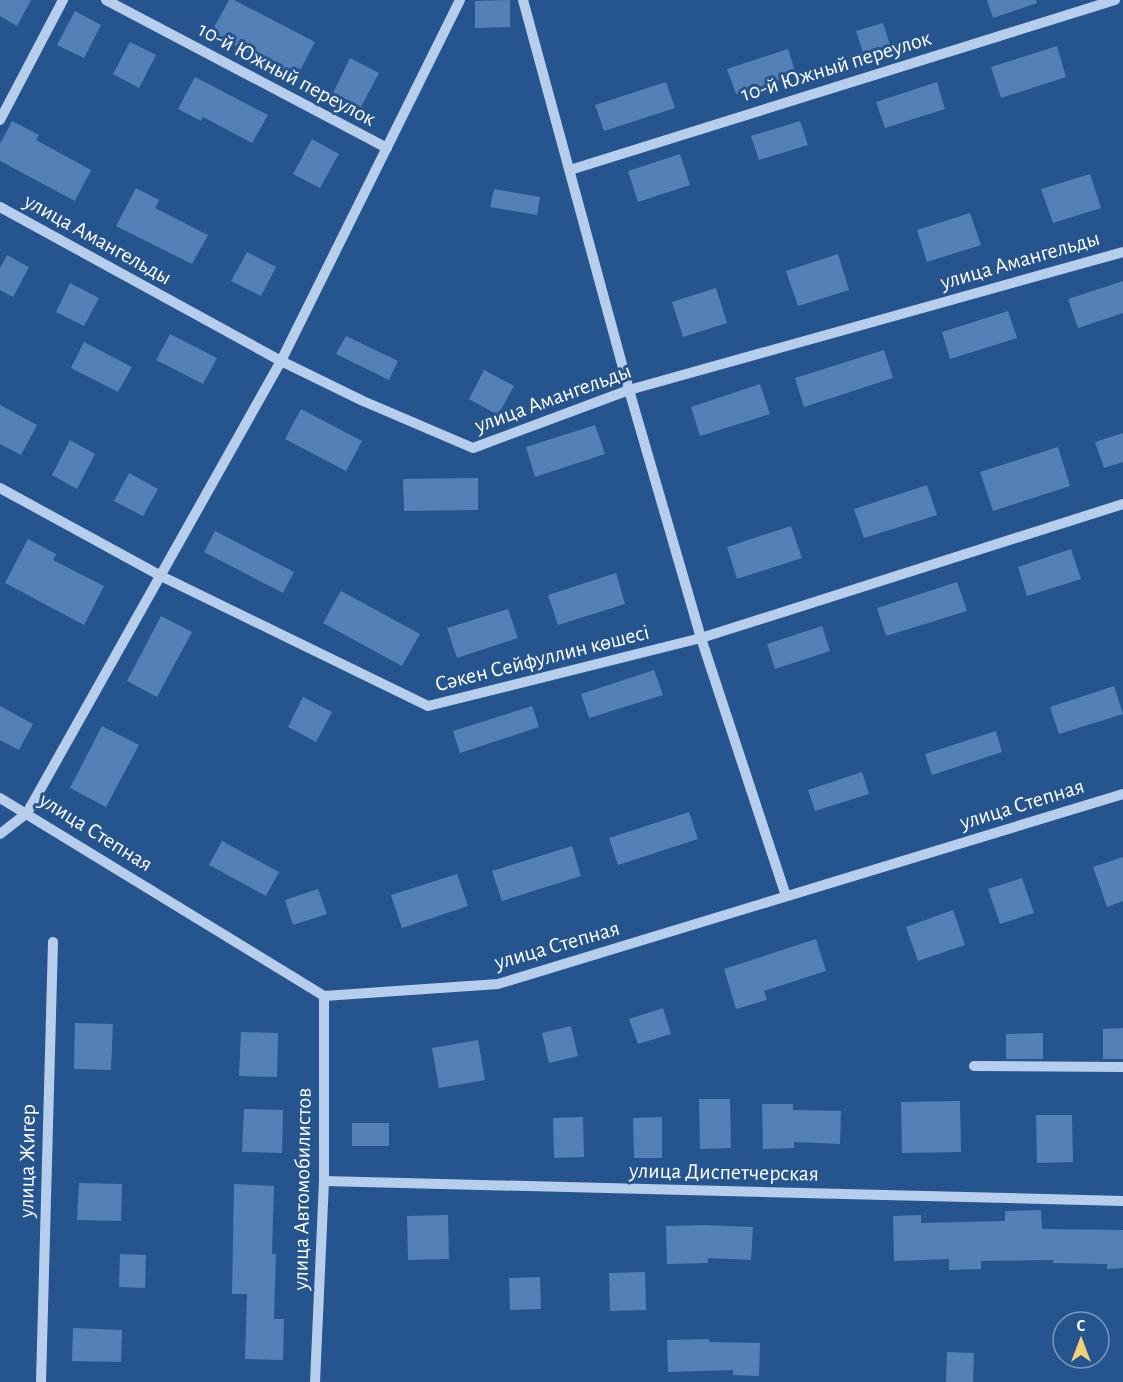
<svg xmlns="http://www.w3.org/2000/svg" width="1123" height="1382" font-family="'Alegreya Sans',sans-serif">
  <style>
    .building { fill: #5380b6 }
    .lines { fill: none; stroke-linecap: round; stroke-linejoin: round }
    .minor { stroke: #b6ceeb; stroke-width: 10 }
    .labels { text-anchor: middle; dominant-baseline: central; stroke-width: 6; stroke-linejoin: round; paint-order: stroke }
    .street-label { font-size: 22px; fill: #fff; stroke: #26548e }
  </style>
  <rect width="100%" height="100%" fill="#26548e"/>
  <g class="building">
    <path d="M0,0H31L17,26L0,16Z"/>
    <path d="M229,0H234L315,42L296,78L211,33Z"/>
    <path d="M510,0V27L475,28V1Z"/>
    <path d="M987,0H1036L1037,3L993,18Z"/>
    <path d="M75,11L101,25L84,58L57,45Z"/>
    <path d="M883,23L892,51L865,59L856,31Z"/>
    <path d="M130,42L156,55L139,88L113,74Z"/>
    <path d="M1057,46L1066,77L1001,98L991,67Z"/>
    <path d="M788,49L796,75L736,94L727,69Z"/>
    <path d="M350,58L379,73L361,107L333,93Z"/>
    <path d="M195,77L268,115L252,143L203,117L201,121L178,109Z"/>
    <path d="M666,82L675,108L604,131L595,105Z"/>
    <path d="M937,82L945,109L885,128L876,102Z"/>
    <path d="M12,121L39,135L36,140L91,170L75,201L0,161V144Z"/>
    <path d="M800,121L808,145L759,160L751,136Z"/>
    <path d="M312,139L339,154L320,188L293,174Z"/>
    <path d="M680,154L690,185L638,202L628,171Z"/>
    <path d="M1090,174L1101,208L1053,223L1041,189Z"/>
    <path d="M136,188L159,200L155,208L208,235L192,264L116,226Z"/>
    <path d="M494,189L540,197L537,215L490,207Z"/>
    <path d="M970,213L981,245L927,262L917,230Z"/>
    <path d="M247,252L276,267L261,296L231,281Z"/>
    <path d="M838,254L849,290L798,306L786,271Z"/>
    <path d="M7,255L29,267L13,297L0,290V268Z"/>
    <path d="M1123,281V313L1078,328L1068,299Z"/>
    <path d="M70,283L99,298L84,326L56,312Z"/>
    <path d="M716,288L727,323L683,337L672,302Z"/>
    <path d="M1008,311L1017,338L950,359L942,332Z"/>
    <path d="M170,334L217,358L203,384L156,360Z"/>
    <path d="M346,336L398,361L389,380L336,354Z"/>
    <path d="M84,342L132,367L118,392L71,368Z"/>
    <path d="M884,350L893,378L804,407L795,378Z"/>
    <path d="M484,370L514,386L498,415L469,399Z"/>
    <path d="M760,384L770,414L700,436L691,407Z"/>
    <path d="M0,405L37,425L21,455L0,444Z"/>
    <path d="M301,409L362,441L346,471L285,439Z"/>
    <path d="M595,425L605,454L535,477L526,447Z"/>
    <path d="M1123,433V462L1104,468L1095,442Z"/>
    <path d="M70,440L95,454L77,489L52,475Z"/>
    <path d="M1058,447L1070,486L993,511L980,472Z"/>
    <path d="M129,473L158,489L143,516L114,501Z"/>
    <path d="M478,478V510L404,511L403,479Z"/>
    <path d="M927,485L937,515L864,538L854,509Z"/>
    <path d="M791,526L802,558L737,579L727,547Z"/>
    <path d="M215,531L294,572L283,593L204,552Z"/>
    <path d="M28,539L56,554L53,560L104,586L84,625L5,583Z"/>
    <path d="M1071,549L1081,579L1027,596L1018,567Z"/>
    <path d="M616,573L625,604L558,625L548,595Z"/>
    <path d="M957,582L967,611L886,636L877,608Z"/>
    <path d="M341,591L420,634L402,666L323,623Z"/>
    <path d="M508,609L518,638L457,658L447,628Z"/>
    <path d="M161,616L192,632L157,697L127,681Z"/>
    <path d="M822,626L830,651L775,669L767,644Z"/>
    <path d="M654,670L663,695L589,718L581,694Z"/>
    <path d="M1114,686L1123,714L1059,734L1050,707Z"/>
    <path d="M303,697L332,712L316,742L288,727Z"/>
    <path d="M0,706L33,724L19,750L0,740Z"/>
    <path d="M532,706L539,727L460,753L453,731Z"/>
    <path d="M102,726L139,745L106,807L70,788Z"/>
    <path d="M996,731L1002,752L932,775L925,754Z"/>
    <path d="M862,772L869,794L815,811L808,790Z"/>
    <path d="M689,812L698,839L618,865L609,838Z"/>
    <path d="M222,841L279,872L266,896L209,865Z"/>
    <path d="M572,846L581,876L502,901L492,871Z"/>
    <path d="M1123,857V901L1107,907L1093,867Z"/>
    <path d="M457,874L468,906L402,928L391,895Z"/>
    <path d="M1022,878L1034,913L1000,924L988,889Z"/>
    <path d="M318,889L327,914L293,925L285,900Z"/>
    <path d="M953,910L965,945L918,961L906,927Z"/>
    <path d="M816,939L826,971L764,991L767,1000L736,1009L724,969Z"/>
    <path d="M663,1008L671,1034L638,1044L629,1019Z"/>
    <path d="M75,1023L113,1024L111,1070L74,1069Z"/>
    <path d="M571,1026L578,1056L549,1063L542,1033Z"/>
    <path d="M1123,1028V1059H1103V1029Z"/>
    <path d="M241,1032L278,1033L277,1077L239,1076Z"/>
    <path d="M1043,1033V1059H1006V1034Z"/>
    <path d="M478,1040L485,1080L439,1088L432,1048Z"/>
    <path d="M699,1099H730L731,1148L700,1149Z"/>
    <path d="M960,1101L961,1152L902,1153L901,1102Z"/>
    <path d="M762,1104H793V1110L841,1111L840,1144L794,1142V1148L763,1149Z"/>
    <path d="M244,1109L283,1110L282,1153L242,1152Z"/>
    <path d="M1036,1115H1072L1073,1162L1037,1163Z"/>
    <path d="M583,1117L584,1157L554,1158L553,1118Z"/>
    <path d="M662,1117V1158H634L633,1118Z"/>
    <rect x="352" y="1123" width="37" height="23"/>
    <path d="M79,1183L122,1184L121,1221L77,1220Z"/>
    <path d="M234,1184L274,1186L272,1254H276L274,1319H284L283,1360L245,1359L247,1294H232Z"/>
    <path d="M1041,1210L1042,1229L1123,1230V1268L1107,1269V1264L1053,1263V1260L981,1261V1269L949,1270V1259L894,1261L893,1216L921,1215V1223L1005,1221V1211Z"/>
    <path d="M448,1215L449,1259L408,1260L407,1216Z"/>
    <path d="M704,1225L753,1227L751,1260L708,1258V1263L667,1264L666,1226Z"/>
    <path d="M120,1254L146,1255L145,1288L119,1287Z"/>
    <path d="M645,1272L646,1310L610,1311L609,1273Z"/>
    <path d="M540,1277L541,1309L510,1310L509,1278Z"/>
    <path d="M73,1328L122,1330L121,1362L72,1361Z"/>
    <path d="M709,1339V1342L760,1343L759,1376L733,1375V1370L668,1372L667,1340Z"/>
    <path d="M947,1352L974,1353L973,1382H946Z"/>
  </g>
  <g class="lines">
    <g class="minor">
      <path d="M106,0L387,148"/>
      <path d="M523,0L629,390L701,638L786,896"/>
      <path d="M0,120L63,0"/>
      <path d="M570,170L1115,0"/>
      <path d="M0,207L281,361L363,401L473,448L629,390L1123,252"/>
      <path d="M0,488L161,576L428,706L701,638L1123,504"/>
      <path d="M0,798L324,996L498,984L1123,794"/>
      <path d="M0,834L27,813L281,361L460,0"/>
      <path d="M974,1066L1123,1067"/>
      <path d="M324,1181L1123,1201"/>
      <path d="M41,1382L53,942"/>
      <path d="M315,1382L324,1181V996"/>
    </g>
  </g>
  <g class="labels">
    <g class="street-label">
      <text transform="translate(836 66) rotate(-17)">10-й Южный переулок</text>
      <text transform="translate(287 74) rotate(28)">10-й Южный переулок</text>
      <text transform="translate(98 239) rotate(29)">улица Амангельды</text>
      <text transform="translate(1020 260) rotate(-16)">улица Амангельды</text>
      <text transform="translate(553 398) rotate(-20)">улица Амангельды</text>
      <text transform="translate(542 658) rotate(-14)">Сәкен Сейфуллин көшесі</text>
      <text transform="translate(1022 804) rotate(-17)">улица Степная</text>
      <text transform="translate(96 832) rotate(32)">улица Степная</text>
      <text transform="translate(557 945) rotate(-16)">улица Степная</text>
      <text transform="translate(27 1161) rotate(-89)">улица Жигер</text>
      <text transform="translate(724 1172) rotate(1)">улица Диспетчерская</text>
      <text transform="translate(302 1189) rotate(-89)">улица Автомобилистов</text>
    </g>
  </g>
  <g transform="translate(1081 1340)"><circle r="28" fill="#26548e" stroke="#7d98bb" stroke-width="1.5"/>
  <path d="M0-4.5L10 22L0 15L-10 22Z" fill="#f4d07b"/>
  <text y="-9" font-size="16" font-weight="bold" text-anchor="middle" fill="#ffffff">С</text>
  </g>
</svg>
